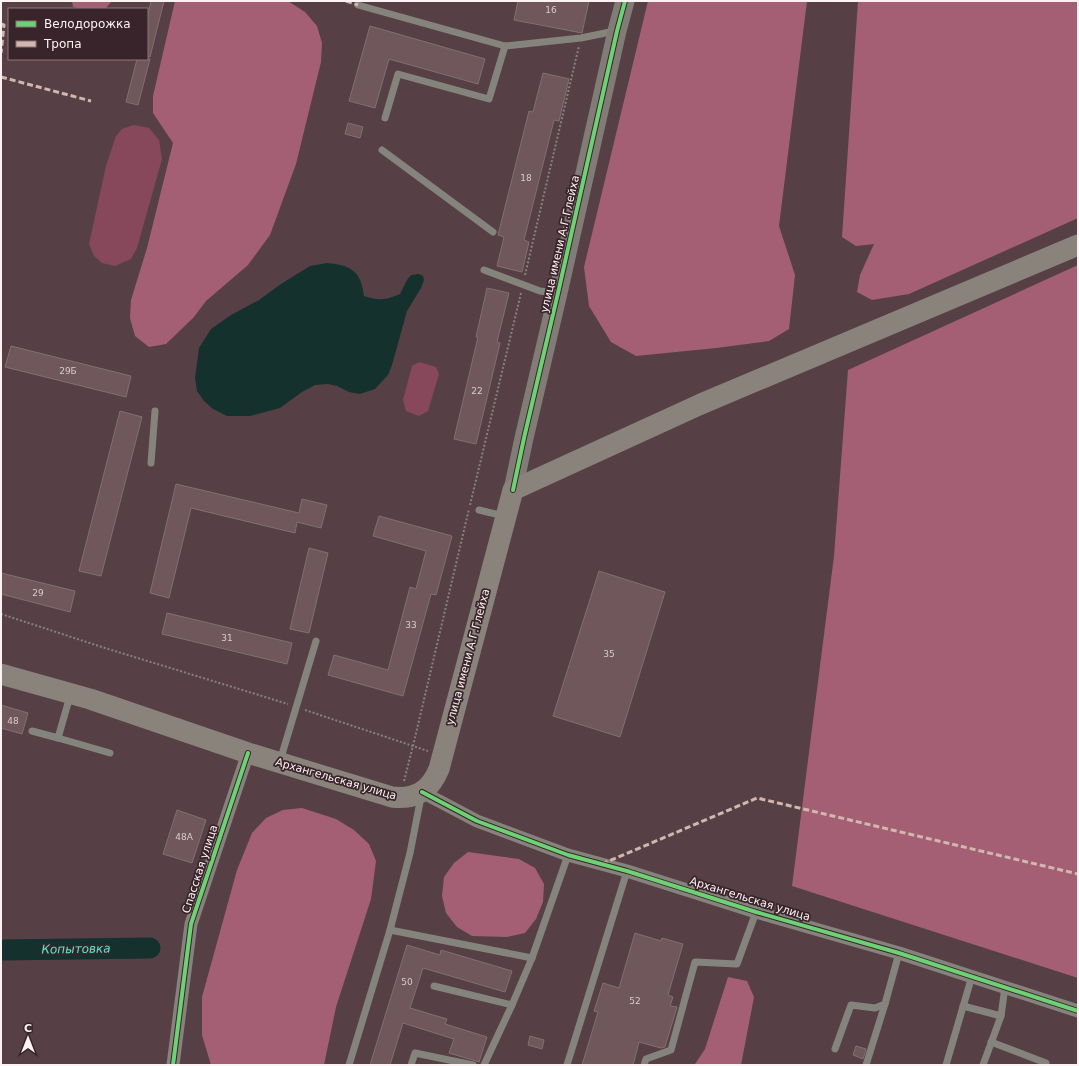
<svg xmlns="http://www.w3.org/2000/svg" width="1079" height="1066" font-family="'DejaVu Sans',sans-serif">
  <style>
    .green { fill: #87485c }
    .forest { fill: #a45f75 }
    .water { fill: #14312d }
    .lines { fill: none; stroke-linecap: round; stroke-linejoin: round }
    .river { stroke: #14312d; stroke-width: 21 }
    .building { fill: #6f575b; stroke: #836f71 }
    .path { stroke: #87827e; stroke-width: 2; stroke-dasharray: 2 2; stroke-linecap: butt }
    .lane { stroke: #85847c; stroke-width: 7 }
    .street { stroke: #85847c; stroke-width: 13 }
    .secondary { stroke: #817c75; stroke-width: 19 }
    .primary { stroke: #89837c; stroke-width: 21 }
    .quiet { stroke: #d1b7ad; stroke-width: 3; stroke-dasharray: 6 3; stroke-linecap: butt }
    .cycleway-casing { stroke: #38242a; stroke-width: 6 }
    .cycleway { stroke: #6cd273; stroke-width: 4 }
    .labels { text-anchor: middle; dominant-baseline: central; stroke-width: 3.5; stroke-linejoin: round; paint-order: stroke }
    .number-label { font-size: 9px; fill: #dacbce }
    .street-label { font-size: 11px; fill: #fdf2f4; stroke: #38242a }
    .water-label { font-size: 12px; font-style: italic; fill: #53ebd3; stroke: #38242a }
  </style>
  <rect width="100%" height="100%" fill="#564046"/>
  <g class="green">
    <path d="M134,125L149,128L159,140L162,159L137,248L131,259L115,266L102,263L94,256L89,244L106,166L116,136L122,129Z"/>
    <path d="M419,362L436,367L439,374L428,411L419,416L406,411L403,400L412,366Z"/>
  </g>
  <g class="forest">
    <path d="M72,1H112C110,3 108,6 106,8C98,11 82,9 73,7Z"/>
    <path d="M175,1H288L305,12L317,26L322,43L321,62L296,164L270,235L248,265L206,301L194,317L166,344L149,347L135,336L130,318L131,300L147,248L173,143L153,113V96Z"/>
    <path d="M648,1H807L779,226L795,275L789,329L769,341L716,348L636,356L611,342L589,306L584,267Z"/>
    <path d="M858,1H1078V218L909,294L872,300L857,292L860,275L874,244L856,246L842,237Z"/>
    <path d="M1078,265V978L792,886L834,556L848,370Z"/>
    <path d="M302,808L336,819L354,830L369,844L376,861L371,899L336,1007L324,1065H211L202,1035V997L237,870L252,833L266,818L283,810Z"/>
    <path d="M468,852L519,859L535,868L544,884L543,902L536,919L525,933L507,937L472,936L457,927L446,913L442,896L444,877L454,863Z"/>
    <path d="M728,977L747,981L754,997L741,1065H693L695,1064L705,1049Z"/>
  </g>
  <path class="water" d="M327,263C351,265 361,271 364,296C380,301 385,300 400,294L407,280L411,275L419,274L423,276L424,280L421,288L407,311L392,365L388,375L375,389L360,394L349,392L337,386L328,384L315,385L302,392L280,408L250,416H227L213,409L204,401L197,391L195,378L199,348L211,329L231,315L259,300L281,284L310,266Z"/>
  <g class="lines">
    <path class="river" d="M1,950L150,948"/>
  </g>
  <g class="building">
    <path d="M151,1H164L150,57L147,56V19Z"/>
    <path d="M518,1H589L582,33L514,20Z"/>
    <path d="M370,26L485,59L478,84L389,59L375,108L349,101Z"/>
    <path d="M137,59H150L138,105L126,102Z"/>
    <path d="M543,73L569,79L559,121L554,120L524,240L529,242L522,272L497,266L504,237L498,235L529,111L533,112Z"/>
    <path d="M348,123L363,127L360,138L345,134Z"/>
    <path d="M487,288L509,293L497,342L500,343L476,444L454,439L478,337H476Z"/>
    <path d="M11,346L131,376L126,397L5,367Z"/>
    <path d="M120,411L142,417L101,576L79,571Z"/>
    <path d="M176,484L299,513L302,499L327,505L321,528L297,522L295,533L191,508L169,598L150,593Z"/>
    <path d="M379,516L452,536L436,595L431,594L403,696L328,675L334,655L388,670L410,587L416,589L426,551L373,536Z"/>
    <path d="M309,548L328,553L309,633L290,629Z"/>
    <path d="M599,571L665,592L620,737L553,716Z"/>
    <path d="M1,573L75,591L70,612L1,594Z"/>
    <path d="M167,613L292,643L287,664L162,634Z"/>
    <path d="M1,705L28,713L22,734L1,728Z"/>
    <path d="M177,810L206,820L192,863L163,854Z"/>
    <path d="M635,933L661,941L662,938L683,944L668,995L673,997L670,1006L677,1007L665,1047L661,1048L639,1042L633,1065H582L598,1012L594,1011L603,983L619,988Z"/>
    <path d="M407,945L440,955L441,950L512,971L505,992L423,968L410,1008L447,1019L445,1024L487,1037L479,1062L449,1053L454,1039L403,1023L390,1065H370Z"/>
    <path d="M530,1036L544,1040L542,1049L528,1045Z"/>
    <path d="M856,1046L866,1049L863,1059L853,1055Z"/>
  </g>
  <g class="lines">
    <g class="path">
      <path d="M525,275L579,46"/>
      <path d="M470,505L521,293"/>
      <path d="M1,614L105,648L288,704"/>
      <path d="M305,710L428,751"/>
      <path d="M404,781L413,746L469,509"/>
    </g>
    <g class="lane">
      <path d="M358,5L505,46L581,38L615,31"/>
      <path d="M385,118L398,74L489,99L505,46"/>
      <path d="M382,150L493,232"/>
      <path d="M484,270L540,291L556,293"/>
      <path d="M151,463L155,411"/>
      <path d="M479,510L504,516"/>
      <path d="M32,731L58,738L70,696"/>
      <path d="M58,738L110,753"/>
      <path d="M280,761L316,641"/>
      <path d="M390,930L532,958"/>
      <path d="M434,986L512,1005"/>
      <path d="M963,1006L1001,1016"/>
      <path d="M991,1042L1046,1063L1045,1065"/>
      <path d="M835,1049L851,1005L875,1008L885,1004L899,953"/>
      <path d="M349,1065L390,930L410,853L421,797"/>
      <path d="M411,1065L415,1053L473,1065"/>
      <path d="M484,1065L512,1005L532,958L568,855"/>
      <path d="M567,1065L627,871"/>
      <path d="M644,1065L646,1059L671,1050L695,962L737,964L756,912"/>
      <path d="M866,1065L885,1004"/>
      <path d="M946,1065L972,976"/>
      <path d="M983,1065L1001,1016L1005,987"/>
    </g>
    <g class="street">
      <path d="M422,792L477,821L568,855L627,871L756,912L899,953L1078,1011"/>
      <path d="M173,1065L191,924L248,753"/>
    </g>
    <path class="secondary" d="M513,490L524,438L558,293L617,31L625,1"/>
    <path class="primary" d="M1,674L90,699L248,753L392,797C415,800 430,791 439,769L513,490L701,404L1078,245"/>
    <g class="quiet">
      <path d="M346,1L358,5"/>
      <path d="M1,24L4,25L1,53"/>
      <path d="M1,77L91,101"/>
      <path d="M602,864L757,798L1078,874"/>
    </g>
    <defs>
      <g id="cycleway">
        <path d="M513,490L524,438L558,293L617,31L625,1"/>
        <path d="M422,792L477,821L568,855L627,871L756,912L899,953L1078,1011"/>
        <path d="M173,1065L191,924L248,753"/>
      </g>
    </defs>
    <use href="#cycleway" class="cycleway-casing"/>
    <use href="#cycleway" class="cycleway"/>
  </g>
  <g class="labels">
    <g class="number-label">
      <text x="551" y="10">16</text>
      <text x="526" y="178">18</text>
      <text x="68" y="371">29Б</text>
      <text x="477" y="391">22</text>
      <text x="38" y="593">29</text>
      <text x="411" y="625">33</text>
      <text x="227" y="638">31</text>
      <text x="609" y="654">35</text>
      <text x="13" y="721">48</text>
      <text x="184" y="837">48А</text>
      <text x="407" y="982">50</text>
      <text x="635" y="1001">52</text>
    </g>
    <g class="street-label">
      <text transform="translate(560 244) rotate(-77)">улица имени А.Г.Глейха</text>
      <text transform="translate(468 657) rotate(-75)">улица имени А.Г.Глейха</text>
      <text transform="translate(336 779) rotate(16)">Архангельская улица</text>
      <text transform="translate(200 869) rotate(-72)">Спасская улица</text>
      <text transform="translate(750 899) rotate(17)">Архангельская улица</text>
    </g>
    <g class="water-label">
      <text transform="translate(76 949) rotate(-1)">Копытовка</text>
    </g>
  </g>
  <rect width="1079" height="1066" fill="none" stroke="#fdf2f4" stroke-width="4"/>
  <rect x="8" y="8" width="140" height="52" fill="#38242a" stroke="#87767b"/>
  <rect x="16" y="21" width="20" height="6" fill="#6cd273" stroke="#87767b"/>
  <text x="44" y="28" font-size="12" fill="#fdf2f4">Велодорожка</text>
  <rect x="16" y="41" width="20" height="6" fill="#d1b7ad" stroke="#87767b"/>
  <text x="44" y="48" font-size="12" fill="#fdf2f4">Тропа</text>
  <g transform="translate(28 1038)" stroke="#38242a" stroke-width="3" paint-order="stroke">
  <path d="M0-3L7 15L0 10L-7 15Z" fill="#fdf2f4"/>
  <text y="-6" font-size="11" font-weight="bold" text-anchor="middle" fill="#fdf2f4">С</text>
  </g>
</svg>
